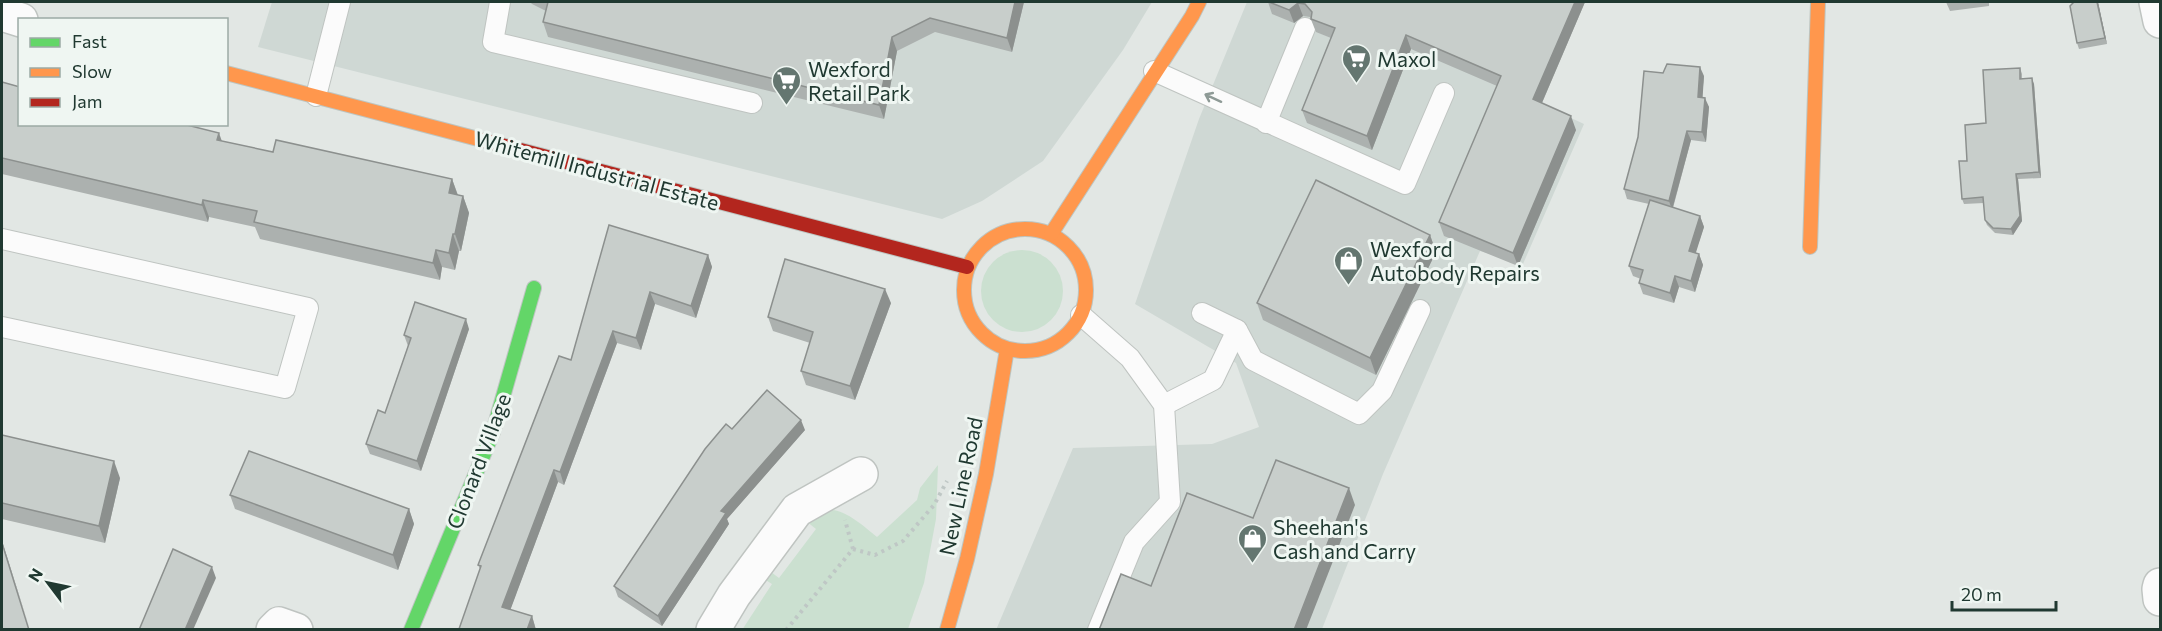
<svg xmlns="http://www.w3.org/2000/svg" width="2162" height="631" font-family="Commissioner,sans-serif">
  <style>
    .built { fill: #cfd8d4 }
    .green { fill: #cbe0d0 }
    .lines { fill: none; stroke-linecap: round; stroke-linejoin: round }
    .lane-casing { stroke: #bfc4c1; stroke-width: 22 }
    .street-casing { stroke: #bfc4c1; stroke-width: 36 }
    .fast-casing { stroke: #bdc5c1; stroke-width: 16 }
    .slow-casing { stroke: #bdc5c1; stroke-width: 16 }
    .jam-casing { stroke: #bdc5c1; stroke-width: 16 }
    .path { stroke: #bfc7c5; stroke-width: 4; stroke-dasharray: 3 4.5; stroke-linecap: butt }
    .lane { stroke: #fbfbfb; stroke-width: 20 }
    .street { stroke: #fbfbfb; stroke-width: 33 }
    .fast { stroke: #63d668; stroke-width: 14 }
    .slow { stroke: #ff974d; stroke-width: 14 }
    .jam { stroke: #b3261e; stroke-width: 14 }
    .wall { fill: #acb1af }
    .shaded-wall { fill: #8c908e }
    .building { fill: #c8cecb; stroke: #8c908e; stroke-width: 1.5 }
    .oneway { stroke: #8e9a96 }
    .labels { text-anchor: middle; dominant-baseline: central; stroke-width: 6; stroke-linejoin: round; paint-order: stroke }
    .poi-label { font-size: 21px; fill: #203931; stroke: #eff6f2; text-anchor: start }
    .street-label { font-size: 21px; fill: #203931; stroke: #eff6f2 }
  </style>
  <rect width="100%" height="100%" fill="#e2e7e4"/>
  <g class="built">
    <path d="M272,2H1152L1123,50L1043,161L982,201L942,219L258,47Z"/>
    <path d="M1247,2H1585L1541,104L1584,124L1523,264L1480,251L1383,474L1322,629L996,630L1073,448L1212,444L1259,427L1236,363L1135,304L1199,119Z"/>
  </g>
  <g class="green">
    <circle cx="1022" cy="291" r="41"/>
    <path d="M938,465L936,519L924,583L908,629L742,630L772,584L761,577L767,569L779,578L816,529L806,521C814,516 822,509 832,510C847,511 865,527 877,537L917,500L920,488Z"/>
  </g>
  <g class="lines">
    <defs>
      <g id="lane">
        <path d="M500,2L493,42L752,103"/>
        <path d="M1154,71L1405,184L1444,93"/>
        <path d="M316,96L340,2"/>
        <path d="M1266,123L1305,28"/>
        <path d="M2,239L308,308L285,388L2,327"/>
        <path d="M1081,315L1130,358L1164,405L1170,502L1134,542L1098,630"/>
        <path d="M1237,330L1253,360L1359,414L1382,391L1420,310"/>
        <path d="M1164,405L1213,380L1237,330L1202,313"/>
      </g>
      <g id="street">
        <path d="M2156,2L2160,21"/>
        <path d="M2,14L21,20"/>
        <path d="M2160,585L2159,589L2160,599"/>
        <path d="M273,630L279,624L296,630"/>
        <path d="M713,630L734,595L797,510L861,474"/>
      </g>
      <path id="fast" d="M411,630L493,432L534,288"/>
      <g id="slow">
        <path d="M226,73L482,140"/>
        <circle cx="1025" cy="290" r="61"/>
        <path d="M1051,234L1192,16L1199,2"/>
        <path d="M1810,247L1818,2"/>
        <path d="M947,630L967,559L986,474L1007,349"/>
      </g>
      <path id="jam" d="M482,140L967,267"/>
    </defs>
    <use href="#lane" class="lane-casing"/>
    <use href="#street" class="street-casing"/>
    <use href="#fast" class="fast-casing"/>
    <use href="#slow" class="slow-casing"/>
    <use href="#jam" class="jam-casing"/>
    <g class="path">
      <path d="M853,549L875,555L903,541L934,505L947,481"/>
      <path d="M786,630L853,549L845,520"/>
    </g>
    <use href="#lane" class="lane"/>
    <use href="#street" class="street"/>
    <use href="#fast" class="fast"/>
    <use href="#slow" class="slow"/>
    <use href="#jam" class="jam"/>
  </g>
  <g class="wall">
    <path d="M530,2H1024L1012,52L935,32L897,51L884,119L548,37L543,22L546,11L532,4Z"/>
    <path d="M1268,2H1585L1542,103L1576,130L1518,266L1444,236L1439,222L1497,86L1411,49L1372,150L1307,123L1302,110L1331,38L1316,32L1310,17L1303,16L1294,23L1272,14Z"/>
    <path d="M1946,2H1989V6L1950,11Z"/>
    <path d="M2074,2H2098L2107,44L2079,49L2077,43Z"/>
    <path d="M2020,68L2022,74V78L2034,84L2041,178L2018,179L2022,221L2013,235L1995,233L1987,225L1985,220L1984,203L1964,204L1962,199L1967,161L1986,123Z"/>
    <path d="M1704,76L1702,97L1709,107L1706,142L1691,140L1673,208L1700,216L1704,227L1695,253L1699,254L1703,265L1695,292L1679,287L1674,303L1643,294L1639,283L1641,279L1633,276L1629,266L1649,204L1627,199L1624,189Z"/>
    <path d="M2,82L222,141L273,152L452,179L458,195L463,196L469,213L461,251H459L455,270L442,267L440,280L260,239L255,227L209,217L208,222L2,174Z"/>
    <path d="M609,225L708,255L712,267L696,318L655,304L641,350L617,343L564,485L558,482L510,610L532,616L536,630H460L480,569L478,565L571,360Z"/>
    <path d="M1430,235L1436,252L1376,375L1263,320L1257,303Z"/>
    <path d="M891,303L855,400L806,385L801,371L810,343L773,331L768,317Z"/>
    <path d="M469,329L421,471L370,454L366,444L385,413L408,346L404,335Z"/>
    <path d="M732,429L805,430L727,519L729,524L662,626L618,597L614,586Z"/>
    <path d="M2,435L120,478L105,543L2,519Z"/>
    <path d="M230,495L409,509L414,524L398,570L235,509Z"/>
  </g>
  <g class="shaded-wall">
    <path d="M1015,2H1024L1012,52L1007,38Z"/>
    <path d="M1575,2H1585L1538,112L1533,99Z"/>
    <path d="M2097,2H2098L2107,44L2105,38Z"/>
    <path d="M1298,3L1303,16L1294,23L1289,10Z"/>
    <path d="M1406,35L1411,49L1372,150L1367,136Z"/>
    <path d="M892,37L897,51L884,119L879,105Z"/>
    <path d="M1700,67L1704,76L1702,106L1698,97Z"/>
    <path d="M2032,78L2034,84L2041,178L2039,172Z"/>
    <path d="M1705,98L1709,107L1706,142L1702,132Z"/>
    <path d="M1571,116L1576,130L1518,266L1513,253Z"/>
    <path d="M1687,131L1691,140L1672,210L1669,201Z"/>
    <path d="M219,133L225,150L217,140Z"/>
    <path d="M2016,174L2018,179L2022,221L2013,235L2011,229Z"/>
    <path d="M452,179L458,196L449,193Z"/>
    <path d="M463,196L469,213L461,251L455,234Z"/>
    <path d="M203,200L209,217L208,222L202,205Z"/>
    <path d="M1700,216L1704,227L1693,262L1689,251Z"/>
    <path d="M453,234L459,251L455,270L449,253Z"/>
    <path d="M1430,235L1436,252L1376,375L1370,358Z"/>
    <path d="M436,250L442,267L440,280L433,263Z"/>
    <path d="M1699,254L1703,265L1695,292L1691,281Z"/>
    <path d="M708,255L712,267L696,318L691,306Z"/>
    <path d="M1675,276L1679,287L1674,303L1670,293Z"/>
    <path d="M885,289L891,303L855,400L850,386Z"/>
    <path d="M650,292L655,304L641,350L636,338Z"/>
    <path d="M466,319L469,329L421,471L417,461Z"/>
    <path d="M613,331L617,343L564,485L560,472Z"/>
    <path d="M801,420L805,430L727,519L729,524L662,626L658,616L721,511Z"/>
    <path d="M114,461L120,478L105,543L99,526Z"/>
    <path d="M554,470L558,482L507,619L502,607Z"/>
    <path d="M1349,488L1355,505L1306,630H1294Z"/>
    <path d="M409,509L414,524L398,570L393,555Z"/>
    <path d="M2,541L30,630L2,543Z"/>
    <path d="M212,567L216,578L193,630H185Z"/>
    <path d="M532,616L536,630H527Z"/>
  </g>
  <g class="building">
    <path d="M548,2H1015L1007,38L930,18L892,37L879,105L543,22Z"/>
    <path d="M1269,2H1575L1533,99L1571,116L1513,253L1439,222L1501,76L1406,35L1367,136L1302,110L1335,28L1311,19L1312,12L1305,4L1298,3L1289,10Z"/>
    <path d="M2074,2H2097L2105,38L2077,43L2070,6Z"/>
    <path d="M1667,64L1700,67L1698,97L1705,98L1702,132L1687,131L1669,201L1624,189L1638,137L1644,71L1663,73Z"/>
    <path d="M2020,68V79L2032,78L2039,172L2016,174L2020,216L2011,229L1993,228L1985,220L1983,197L1962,199L1959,161H1967L1965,125L1986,123L1983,70Z"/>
    <path d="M2,82L20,87V124H183L219,133L217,140L273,152L276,140L452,179L449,193L463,196L455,234H453L449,253L436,250L433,263L254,222L257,211L203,200L202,205L2,158Z"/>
    <path d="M1316,180L1430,235L1370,358L1257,303Z"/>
    <path d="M1650,200L1700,216L1689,251L1699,254L1691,281L1675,276L1670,293L1639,283L1643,270L1629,266Z"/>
    <path d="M609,225L708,255L691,306L650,292L636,338L613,331L560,472L554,470L502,607L532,616L527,630L459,629L481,566L478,565L559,356L571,360Z"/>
    <path d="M785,259L885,289L850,386L801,371L813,332L768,317Z"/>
    <path d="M415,302L466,319L417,461L366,444L378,410L385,413L411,338L404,335Z"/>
    <path d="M767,390L801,420L721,511L726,513L658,616L614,586L705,449L726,424L732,429Z"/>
    <path d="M2,435L114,461L99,526L2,503Z"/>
    <path d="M249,451L409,509L393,555L230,495Z"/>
    <path d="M1276,460L1349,488L1294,630H1099L1121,574L1151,586L1187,493L1253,518Z"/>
    <path d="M2,543L29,630H2Z"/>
    <path d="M173,549L212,567L185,630H139Z"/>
  </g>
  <defs><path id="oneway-shaft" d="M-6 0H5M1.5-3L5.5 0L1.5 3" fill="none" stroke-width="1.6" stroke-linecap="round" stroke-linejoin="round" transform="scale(1.5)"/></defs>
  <use class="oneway" href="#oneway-shaft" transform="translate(1213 98) rotate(-155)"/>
  <defs>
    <symbol id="supermarket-pin" viewBox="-11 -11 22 30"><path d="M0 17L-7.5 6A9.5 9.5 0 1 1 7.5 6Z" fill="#647670" stroke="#eff6f2"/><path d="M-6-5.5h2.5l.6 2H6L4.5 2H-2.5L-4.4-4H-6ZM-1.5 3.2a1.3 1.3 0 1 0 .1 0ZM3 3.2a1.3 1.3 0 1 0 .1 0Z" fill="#fff"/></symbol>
    <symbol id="shop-pin" viewBox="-11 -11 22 30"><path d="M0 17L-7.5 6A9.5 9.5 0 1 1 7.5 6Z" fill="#647670" stroke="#eff6f2"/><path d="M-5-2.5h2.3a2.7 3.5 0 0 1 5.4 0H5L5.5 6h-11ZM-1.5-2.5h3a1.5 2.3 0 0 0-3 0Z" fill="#fff"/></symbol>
  </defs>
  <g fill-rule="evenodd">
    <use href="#supermarket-pin" x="1340" y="42" width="33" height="45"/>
    <use href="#supermarket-pin" x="770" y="64" width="33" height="45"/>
    <use href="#shop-pin" x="1332" y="244" width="33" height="45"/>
    <use href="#shop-pin" x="1236" y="522" width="33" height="45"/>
  </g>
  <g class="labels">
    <g class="poi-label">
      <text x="1377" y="58">Maxol</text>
      <text x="808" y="68">Wexford<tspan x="808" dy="24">Retail Park</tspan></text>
      <text x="1370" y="248">Wexford<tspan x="1370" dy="24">Autobody Repairs</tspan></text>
      <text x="1273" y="526">Sheehan's<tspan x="1273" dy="24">Cash and Carry</tspan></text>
    </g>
    <g class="street-label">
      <text transform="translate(597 170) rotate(15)">Whitemill Industrial Estate</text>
      <text transform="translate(478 461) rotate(-69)">Clonard Village</text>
      <text transform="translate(960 486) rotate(-78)">New Line Road</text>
    </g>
  </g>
  <rect width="2162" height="631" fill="none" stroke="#203931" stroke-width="6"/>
  <rect x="18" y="18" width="210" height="108" fill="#eff6f2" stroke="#9caaa5" stroke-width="1.5"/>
  <rect x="30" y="38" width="30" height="9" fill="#63d668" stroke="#9caaa5" stroke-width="1.5"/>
  <text x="72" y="48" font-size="18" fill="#203931">Fast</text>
  <rect x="30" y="68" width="30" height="9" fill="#ff974d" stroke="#9caaa5" stroke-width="1.5"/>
  <text x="72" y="78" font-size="18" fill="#203931">Slow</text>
  <rect x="30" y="98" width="30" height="9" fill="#b3261e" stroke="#9caaa5" stroke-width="1.5"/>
  <text x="72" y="108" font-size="18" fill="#203931">Jam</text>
  <g transform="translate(48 583) rotate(302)" stroke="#eff6f2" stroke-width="4.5" paint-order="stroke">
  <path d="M0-4.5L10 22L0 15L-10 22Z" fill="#203931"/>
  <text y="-9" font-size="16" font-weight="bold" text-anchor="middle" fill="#203931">N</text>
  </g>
  <path d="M1952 601v9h104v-9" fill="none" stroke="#203931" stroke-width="3"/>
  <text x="1961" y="601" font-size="18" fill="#203931" stroke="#eff6f2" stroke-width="4.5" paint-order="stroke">20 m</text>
</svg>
